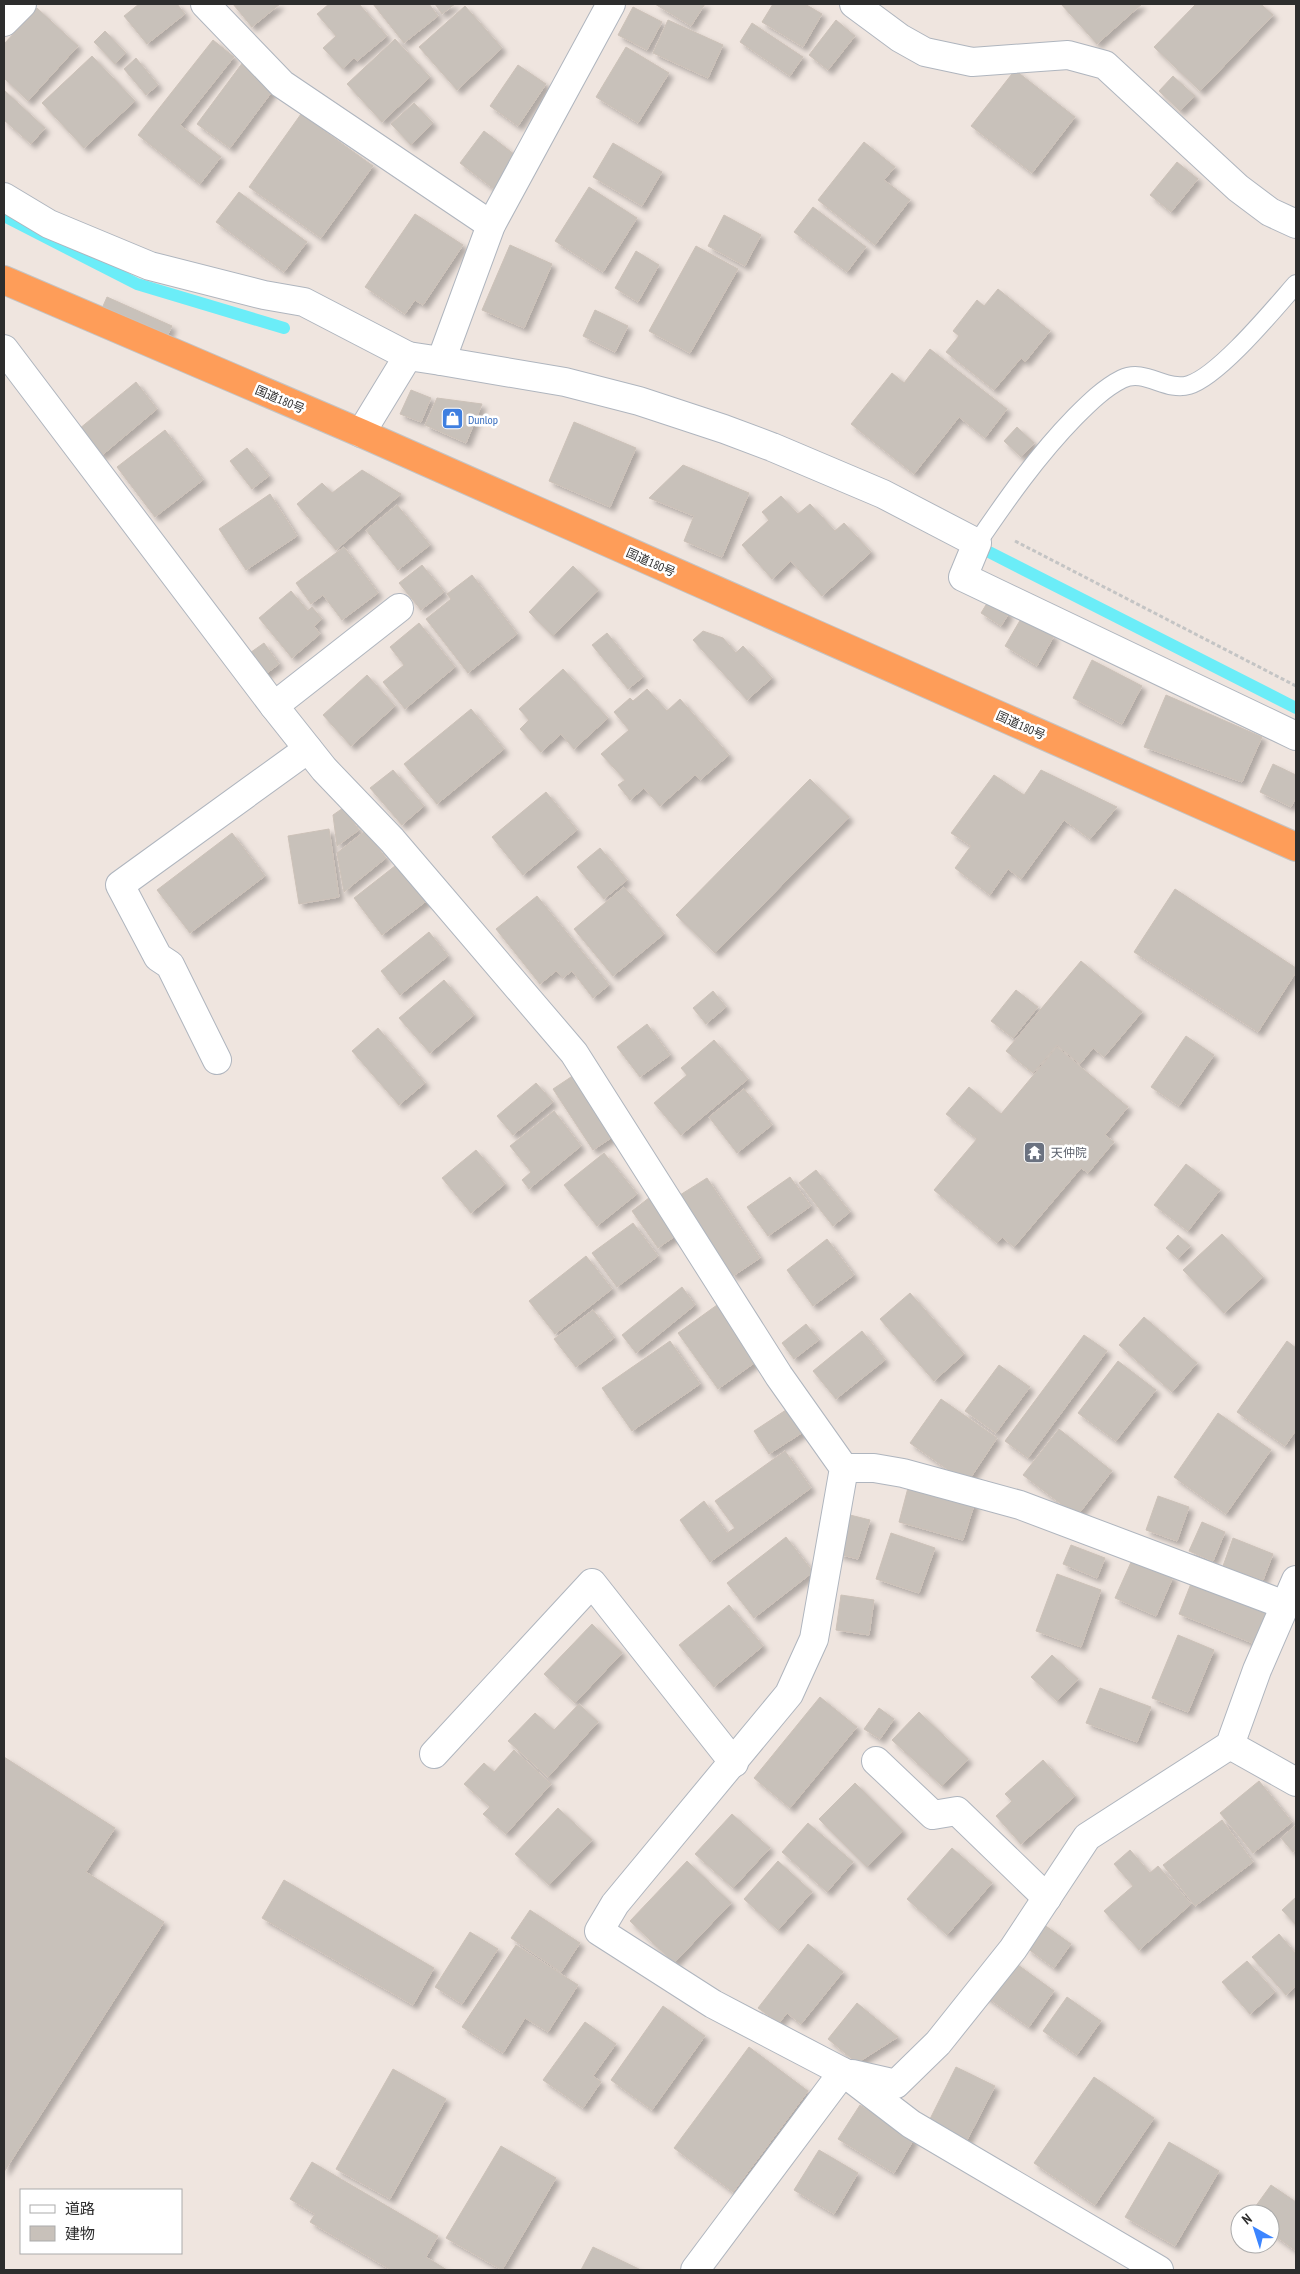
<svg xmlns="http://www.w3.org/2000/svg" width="1300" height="2274" font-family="'PT Sans Narrow','Noto Sans JP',sans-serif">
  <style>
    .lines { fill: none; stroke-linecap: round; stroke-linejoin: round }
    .stream { stroke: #6bedf8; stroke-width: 12 }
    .building { fill: #c8c1ba; stroke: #ccc1b8; filter: url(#shadow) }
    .service-casing { stroke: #afb5be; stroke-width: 20 }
    .minor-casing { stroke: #afb5be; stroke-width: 30 }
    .trunk-casing { stroke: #c4c4c4; stroke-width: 30 }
    .path { stroke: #c4c4c4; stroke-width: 3; stroke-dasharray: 4 2.5; stroke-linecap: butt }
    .service { stroke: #fff; stroke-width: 18 }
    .minor { stroke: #fff; stroke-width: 28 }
    .trunk { stroke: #fe9d59; stroke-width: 28 }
    .labels { text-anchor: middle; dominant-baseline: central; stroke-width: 5; stroke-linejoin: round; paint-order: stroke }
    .street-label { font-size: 12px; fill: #2d2d2d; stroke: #fff }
    .shop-label { font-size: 12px; fill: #366cbe; stroke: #fff; text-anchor: start }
    .worship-label { font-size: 12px; fill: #5b616d; stroke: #fff; text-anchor: start }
  </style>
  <defs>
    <filter id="shadow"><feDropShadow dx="4.5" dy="4.5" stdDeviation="2.5" flood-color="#0004"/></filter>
  </defs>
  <rect width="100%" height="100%" fill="#efe5df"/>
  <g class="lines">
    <g class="stream">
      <path d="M4,216L137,284L284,328"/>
      <path d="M989,552L1296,708"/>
    </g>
  </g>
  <g class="building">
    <path d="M139,4H177L185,14L147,44L124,16Z"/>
    <path d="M233,4H280L252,27Z"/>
    <path d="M329,4H359L387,36L357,61L354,58L343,69L323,48L336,36L317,14Z"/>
    <path d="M373,4H429L438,16L404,43Z"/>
    <path d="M435,4H455L442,14Z"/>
    <path d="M655,4H705L691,26Z"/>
    <path d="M773,4H805L822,14L803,47L762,22Z"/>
    <path d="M1061,4H1142L1097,44Z"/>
    <path d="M1196,4H1261L1273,15L1200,91L1154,47Z"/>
    <path d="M465,6L502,48L457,90L419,47Z"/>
    <path d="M633,7L662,22L647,50L618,35Z"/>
    <path d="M37,8L78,46L28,101L4,78V44Z"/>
    <path d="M668,20L723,45L708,78L653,53Z"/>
    <path d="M836,20L855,36L828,70L809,55Z"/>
    <path d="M752,23L803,57L790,76L740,42Z"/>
    <path d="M105,31L126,53L115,64L94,42Z"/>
    <path d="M395,39L430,77L382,122L347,84Z"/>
    <path d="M213,40L234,57L180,125L221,157L200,184L138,135Z"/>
    <path d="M626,47L669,73L638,123L596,97Z"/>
    <path d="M92,56L135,101L84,148L42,103Z"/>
    <path d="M136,58L158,85L146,95L124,69Z"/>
    <path d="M243,62L277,85L230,148L197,124Z"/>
    <path d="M518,65L546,84L518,126L490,106Z"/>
    <path d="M1015,70L1075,117L1032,173L971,126Z"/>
    <path d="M1173,76L1195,96L1180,111L1159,91Z"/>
    <path d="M4,90L45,128L31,144L4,120Z"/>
    <path d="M414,103L433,123L411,145L391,124Z"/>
    <path d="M301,114L373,166L321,238L249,187Z"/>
    <path d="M484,131L523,161L499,193L460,163Z"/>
    <path d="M864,142L895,167L884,180L910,200L875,245L818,200Z"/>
    <path d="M613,143L662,172L642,206L593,177Z"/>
    <path d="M1177,162L1198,179L1171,212L1150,195Z"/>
    <path d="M589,187L637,218L603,272L555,241Z"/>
    <path d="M239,192L307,242L284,272L216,222Z"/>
    <path d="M813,207L866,247L847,272L794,232Z"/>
    <path d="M415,214L463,245L423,305L415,300L405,314L365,287Z"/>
    <path d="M724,215L761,235L745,266L708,246Z"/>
    <path d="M510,245L552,264L524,328L482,310Z"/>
    <path d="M696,246L738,269L690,353L649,331Z"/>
    <path d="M636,251L659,265L638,302L615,288Z"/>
    <path d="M998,289L1050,331L1025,362L1021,358L994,390L946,352L959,336L953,331L977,300L984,306Z"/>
    <path d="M107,297L172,326L165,341L100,313Z"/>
    <path d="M595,310L628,326L615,352L583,336Z"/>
    <path d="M930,349L1007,409L985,438L959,417L914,474L851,424L892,373L904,383Z"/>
    <path d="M136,382L157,409L101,456L79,429Z"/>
    <path d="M411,390L431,398L421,422L400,414Z"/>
    <path d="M437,398L482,404L466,443L425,425Z"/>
    <path d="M574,422L636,448L610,507L549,481Z"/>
    <path d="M1017,427L1034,443L1021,457L1004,441Z"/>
    <path d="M165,430L203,480L155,517L117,467Z"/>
    <path d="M247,448L269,476L252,489L230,461Z"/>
    <path d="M683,465L749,493L722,557L684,541L694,516L649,498Z"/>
    <path d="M362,470L401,494L336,550L297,504L322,483L332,493Z"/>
    <path d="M270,494L297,536L246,570L219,529Z"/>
    <path d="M781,496L798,514L810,504L835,531L844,523L871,552L822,596L791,561L772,579L742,545L769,520L762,512Z"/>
    <path d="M397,505L430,545L398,570L366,530Z"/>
    <path d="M344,547L378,593L342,620L323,595L311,604L296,583Z"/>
    <path d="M422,565L444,592L421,610L399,583Z"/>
    <path d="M573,566L598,590L553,636L529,612Z"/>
    <path d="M472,575L517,634L468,673L426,619L451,599L447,594Z"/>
    <path d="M291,591L308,611L312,607L322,619L314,626L320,634L292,658L259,618Z"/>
    <path d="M989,600L1009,613L1001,626L981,613Z"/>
    <path d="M1022,617L1054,636L1037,666L1005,646Z"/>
    <path d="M419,623L455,667L405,709L383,682L404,665L390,647Z"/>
    <path d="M703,631L723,638L736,653L743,646L772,678L747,700L693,640Z"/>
    <path d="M607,633L643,677L628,689L592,645Z"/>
    <path d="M264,643L279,664L263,676L247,655Z"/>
    <path d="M1092,660L1142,686L1122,724L1073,698Z"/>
    <path d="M563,669L608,718L574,749L561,734L541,752L520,729L529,720L519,709Z"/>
    <path d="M367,675L395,706L351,746L323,715Z"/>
    <path d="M647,689L667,711L680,699L729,755L700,780L695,775L660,806L644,788L630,800L618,785L625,780L601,754L629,730L614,712L630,698L633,701Z"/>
    <path d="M1166,695L1262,737L1242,782L1144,747Z"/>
    <path d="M471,709L504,749L437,804L404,764Z"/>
    <path d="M1273,764L1296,775V797L1291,807L1260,792Z"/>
    <path d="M393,770L424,806L402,825L370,788Z"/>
    <path d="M1041,770L1117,807L1090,839L1064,820L1021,879L1008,869L990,895L955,868L971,846L951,833L994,775L1024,795Z"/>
    <path d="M810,779L849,817L715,953L676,915Z"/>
    <path d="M546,792L577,830L523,875L492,837Z"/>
    <path d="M343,808L359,830L337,846L333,815Z"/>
    <path d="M329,829L339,897L299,904L288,836Z"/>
    <path d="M365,831L386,858L344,892L337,853Z"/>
    <path d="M232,833L265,876L190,933L157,890Z"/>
    <path d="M600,848L627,880L604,899L577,867Z"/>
    <path d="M400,862L429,899L382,935L354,898Z"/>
    <path d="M624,887L664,934L613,976L574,929Z"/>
    <path d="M1175,889L1296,968V972L1258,1032L1134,952Z"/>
    <path d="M537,896L609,985L593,998L572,971L563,978L556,971L540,984L496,929Z"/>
    <path d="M429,932L448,956L400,995L381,971Z"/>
    <path d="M1081,961L1142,1012L1104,1057L1093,1048L1080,1064L1057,1045L1033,1073L1006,1051Z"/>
    <path d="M444,980L474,1015L430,1053L399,1018Z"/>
    <path d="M1016,990L1038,1007L1013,1038L991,1021Z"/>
    <path d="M713,991L726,1007L706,1024L693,1008Z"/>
    <path d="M647,1024L670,1055L640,1077L617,1047Z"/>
    <path d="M378,1028L425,1083L399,1105L352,1051Z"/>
    <path d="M1186,1036L1214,1055L1179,1106L1151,1087Z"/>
    <path d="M714,1040L748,1079L681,1135L654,1103L687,1075L681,1068Z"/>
    <path d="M1057,1047L1128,1107L1105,1135L1114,1142L1088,1173L1081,1168L1014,1247L1002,1237L997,1243L934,1190L977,1139L946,1114L969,1087L1001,1114Z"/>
    <path d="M577,1073L617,1134L593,1150L553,1089Z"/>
    <path d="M536,1083L553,1102L513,1135L497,1116Z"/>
    <path d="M744,1089L772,1125L737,1153L709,1117Z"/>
    <path d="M554,1111L581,1146L529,1189L522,1180L531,1172L510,1146Z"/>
    <path d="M476,1150L505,1184L471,1213L442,1178Z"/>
    <path d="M604,1153L637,1194L597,1226L564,1185Z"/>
    <path d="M1186,1164L1220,1190L1188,1231L1154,1205Z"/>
    <path d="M816,1170L850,1212L833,1226L799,1183Z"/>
    <path d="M790,1177L811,1206L768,1236L747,1207Z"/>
    <path d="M707,1178L760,1258L733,1276L680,1195Z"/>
    <path d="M654,1194L681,1232L658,1248L632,1211Z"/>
    <path d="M633,1223L658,1256L617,1287L592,1253Z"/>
    <path d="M1222,1234L1263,1277L1224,1313L1183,1270Z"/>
    <path d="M1178,1235L1190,1246L1178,1259L1166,1248Z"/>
    <path d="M827,1239L854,1275L813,1306L787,1270Z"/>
    <path d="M586,1256L612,1289L555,1334L529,1301Z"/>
    <path d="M682,1287L695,1305L636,1353L622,1335Z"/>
    <path d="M910,1293L964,1354L934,1381L880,1319Z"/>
    <path d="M717,1305L757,1361L718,1389L678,1333Z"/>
    <path d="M593,1310L614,1338L576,1367L554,1339Z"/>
    <path d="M1144,1317L1197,1363L1172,1392L1119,1345Z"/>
    <path d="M806,1324L819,1340L794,1359L782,1343Z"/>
    <path d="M862,1331L885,1360L836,1399L813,1371Z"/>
    <path d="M1084,1335L1107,1351L1028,1458L1005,1441Z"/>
    <path d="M670,1341L700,1384L632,1431L602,1388Z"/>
    <path d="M1287,1341L1296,1348V1430L1285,1446L1237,1412Z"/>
    <path d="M1118,1361L1156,1390L1116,1441L1078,1413Z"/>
    <path d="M999,1365L1030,1387L996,1433L965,1411Z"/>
    <path d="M941,1399L997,1438L967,1483L910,1443Z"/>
    <path d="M792,1406L808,1429L769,1454L754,1431Z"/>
    <path d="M1218,1413L1271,1450L1226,1514L1174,1477Z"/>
    <path d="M1059,1429L1112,1471L1077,1516L1023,1475Z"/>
    <path d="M785,1451L811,1488L710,1562L680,1520L704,1501L727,1533L735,1528L715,1501Z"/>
    <path d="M909,1484L975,1502L963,1540L899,1522Z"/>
    <path d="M1158,1496L1189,1507L1177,1541L1146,1530Z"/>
    <path d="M850,1515L870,1520L858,1559L838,1554Z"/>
    <path d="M1202,1522L1225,1532L1213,1561L1189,1551Z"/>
    <path d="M891,1533L935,1548L919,1593L876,1579Z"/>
    <path d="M786,1537L813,1572L754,1618L727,1583Z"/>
    <path d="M1233,1538L1273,1554L1263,1580L1223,1566Z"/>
    <path d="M1071,1545L1105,1558L1097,1578L1063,1564Z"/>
    <path d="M1132,1560L1173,1577L1156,1616L1115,1598Z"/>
    <path d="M1057,1574L1101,1590L1081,1647L1036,1631Z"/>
    <path d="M1194,1576L1270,1606L1255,1644L1179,1614Z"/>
    <path d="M841,1595L874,1600L869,1635L836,1630Z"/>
    <path d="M729,1605L763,1646L714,1687L679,1645Z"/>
    <path d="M592,1624L622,1653L575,1703L544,1674Z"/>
    <path d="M1178,1635L1214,1650L1188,1712L1152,1698Z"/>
    <path d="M1052,1655L1078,1679L1057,1701L1031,1677Z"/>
    <path d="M1100,1688L1151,1707L1137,1742L1086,1723Z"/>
    <path d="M820,1697L857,1727L790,1808L754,1778Z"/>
    <path d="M579,1704L598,1722L548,1777L508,1741L535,1713L554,1730Z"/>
    <path d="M879,1708L894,1719L880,1739L864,1729Z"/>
    <path d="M919,1712L968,1759L942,1786L892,1740Z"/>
    <path d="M514,1750L551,1784L506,1834L483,1814L490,1807L464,1784L484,1763L494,1772Z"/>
    <path d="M4,1757L115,1828L86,1872L164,1922L4,2172Z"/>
    <path d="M1043,1760L1075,1796L1021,1844L996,1816L1012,1801L1005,1794Z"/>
    <path d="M1259,1781L1292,1822L1253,1853L1220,1813Z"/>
    <path d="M855,1783L903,1831L867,1867L819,1819Z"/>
    <path d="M558,1808L592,1840L549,1885L515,1854Z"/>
    <path d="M732,1814L770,1848L733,1888L695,1854Z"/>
    <path d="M1222,1820L1253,1862L1195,1906L1163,1865Z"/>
    <path d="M808,1823L853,1862L827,1892L782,1852Z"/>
    <path d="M1296,1825V1850L1293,1852L1281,1838Z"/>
    <path d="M952,1848L992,1883L947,1935L907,1899Z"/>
    <path d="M1130,1850L1150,1873L1158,1866L1191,1904L1139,1950L1104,1911L1133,1886L1114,1864Z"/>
    <path d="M687,1861L731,1903L674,1963L630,1921Z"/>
    <path d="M778,1861L812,1892L778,1930L744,1899Z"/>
    <path d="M284,1880L434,1968L413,2005L262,1918Z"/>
    <path d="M1296,1897V1925L1282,1910Z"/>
    <path d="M530,1910L580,1943L561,1972L511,1938Z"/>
    <path d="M1043,1924L1071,1944L1054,1968L1027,1948Z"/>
    <path d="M470,1932L498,1949L462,2004L435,1987Z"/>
    <path d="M1279,1934L1296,1954V1986L1286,1995L1252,1957Z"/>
    <path d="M808,1944L843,1972L801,2024L787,2013L779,2023L758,2008Z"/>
    <path d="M516,1945L578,1985L548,2032L525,2018L503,2053L462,2027Z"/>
    <path d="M1007,1957L1054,1991L1029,2027L981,1993Z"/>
    <path d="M1247,1961L1275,1992L1250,2014L1222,1982Z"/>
    <path d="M1067,1997L1101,2021L1077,2055L1043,2031Z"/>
    <path d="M857,2003L898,2037L857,2063L828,2039Z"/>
    <path d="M663,2006L705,2036L652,2110L611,2080Z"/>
    <path d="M585,2022L616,2044L593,2076L601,2082L583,2108L543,2080Z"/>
    <path d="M749,2047L808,2091L733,2192L674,2148Z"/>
    <path d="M956,2067L995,2086L965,2144L927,2125Z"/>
    <path d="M393,2069L446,2099L390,2199L336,2169Z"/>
    <path d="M1094,2077L1154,2118L1095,2205L1034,2163Z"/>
    <path d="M860,2105L914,2139L894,2173L838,2139Z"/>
    <path d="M1169,2142L1219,2171L1175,2246L1125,2217Z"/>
    <path d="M501,2146L556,2178L502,2270L446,2238Z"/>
    <path d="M819,2150L858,2173L834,2214L794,2190Z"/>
    <path d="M312,2162L438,2236L426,2257L447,2270H391L310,2222L315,2214L290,2199Z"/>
    <path d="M1271,2185L1296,2202V2251L1270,2232V2214H1250Z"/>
    <path d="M593,2247L641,2270H581Z"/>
  </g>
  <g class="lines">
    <defs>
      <path id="service" d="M977,543C1007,499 1037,456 1075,417C1089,403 1104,388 1122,379C1145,368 1166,392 1189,385C1219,376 1274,309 1296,284"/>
      <g id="minor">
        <path d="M205,4L282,84L491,225"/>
        <path d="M854,4L900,38L925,52L972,62L1068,55L1105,65L1238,188L1270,212L1296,224"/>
        <path d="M4,22L22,4"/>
        <path d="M4,197L49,224L150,266L264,295L304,302L408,356"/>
        <path d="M4,349L274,706L324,769L392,840L574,1053L779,1376L844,1468L814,1639L789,1694L615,1904L599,1931L713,2004L843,2072L911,2124L1159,2270"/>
        <path d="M441,361L565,382L639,401L724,429L772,447L883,494L977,543L963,577L1296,736"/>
        <path d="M361,433L408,356L441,361L491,225L611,4"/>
        <path d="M274,706L399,608"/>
        <path d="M217,1060L170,965L158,957L120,885L308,749"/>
        <path d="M844,1468H874L903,1473L1020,1505L1285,1605"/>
        <path d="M1230,1745L1296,1782"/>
        <path d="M434,1754L592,1583L734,1763"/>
        <path d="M876,1761L933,1815L957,1811L1047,1898"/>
        <path d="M852,2074L896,2084L938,2043L1013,1949L1087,1837L1230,1745L1257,1670L1296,1580"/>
        <path d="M695,2270L843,2072"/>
      </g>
      <path id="trunk" d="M4,280L361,433L1296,847"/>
    </defs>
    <use href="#service" class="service-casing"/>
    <use href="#minor" class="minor-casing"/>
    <use href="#trunk" class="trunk-casing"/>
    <path class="path" d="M1015,541L1296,686"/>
    <use href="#service" class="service"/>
    <use href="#minor" class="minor"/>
    <use href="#trunk" class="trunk"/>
  </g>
  <defs>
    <symbol id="shop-square" viewBox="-11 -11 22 22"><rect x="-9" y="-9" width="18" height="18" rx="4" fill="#3f7fe0" stroke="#fff"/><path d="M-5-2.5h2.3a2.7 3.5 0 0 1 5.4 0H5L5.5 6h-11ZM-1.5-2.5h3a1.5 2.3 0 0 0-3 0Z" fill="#fff"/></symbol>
    <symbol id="temple-square" viewBox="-11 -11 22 22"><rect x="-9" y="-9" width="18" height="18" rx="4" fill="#6b7280" stroke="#fff"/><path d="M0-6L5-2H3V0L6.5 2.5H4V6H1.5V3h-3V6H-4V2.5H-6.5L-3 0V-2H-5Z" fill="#fff"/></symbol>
  </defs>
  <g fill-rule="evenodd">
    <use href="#shop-square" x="440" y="406" width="25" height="25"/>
    <use href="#temple-square" x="1022" y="1140" width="25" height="25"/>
  </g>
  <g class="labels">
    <g class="street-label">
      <text transform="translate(280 399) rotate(23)">国道180号</text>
      <text transform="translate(651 562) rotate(24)">国道180号</text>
      <text transform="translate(1021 725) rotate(24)">国道180号</text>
    </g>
    <g class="shop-label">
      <text x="468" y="419">Dunlop</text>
    </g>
    <g class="worship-label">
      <text x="1051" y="1152">天仲院</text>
    </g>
  </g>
  <rect width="1300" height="2274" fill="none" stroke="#2d2d2d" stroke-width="10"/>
  <rect x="20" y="2189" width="162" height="65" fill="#ffffff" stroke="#ababab"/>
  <rect x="30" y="2205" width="25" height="8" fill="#ffffff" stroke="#ababab"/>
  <text x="65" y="2214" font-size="15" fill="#2d2d2d">道路</text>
  <rect x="30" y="2226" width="25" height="15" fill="#c8c1ba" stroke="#ababab"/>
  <text x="65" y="2239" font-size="15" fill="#2d2d2d">建物</text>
  <g transform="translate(1255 2229) rotate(321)"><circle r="24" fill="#ffffff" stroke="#ababab"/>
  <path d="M0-4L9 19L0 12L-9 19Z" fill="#3c85ff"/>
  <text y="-8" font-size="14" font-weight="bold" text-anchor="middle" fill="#2d2d2d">N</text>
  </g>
</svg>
